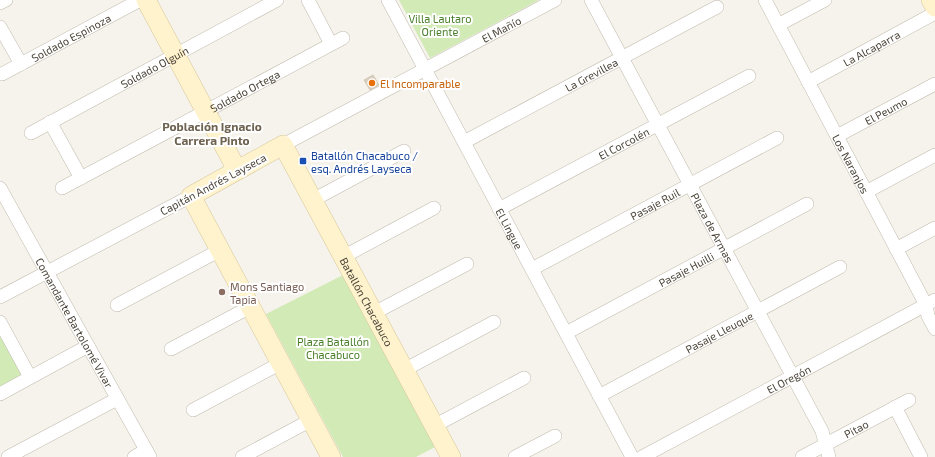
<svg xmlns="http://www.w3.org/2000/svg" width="935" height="457" font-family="'Exo 2',sans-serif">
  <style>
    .green { fill: #d2eab5 }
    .building { fill: #d8cfc1; stroke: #d3c7b4 }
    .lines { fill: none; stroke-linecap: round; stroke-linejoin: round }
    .street-casing { stroke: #c2bbae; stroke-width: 14 }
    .secondary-casing { stroke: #d6c79b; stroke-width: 20 }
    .street { stroke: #fff; stroke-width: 13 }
    .secondary { stroke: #fff3cd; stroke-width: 19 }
    .food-dot { fill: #e8710a; stroke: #fff; stroke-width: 1.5 }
    .transit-dot { fill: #1a4fb4; stroke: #fff; stroke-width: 1.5 }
    .education-dot { fill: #8d6e63; stroke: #fff; stroke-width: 1.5 }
    .labels { text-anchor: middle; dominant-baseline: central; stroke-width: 4; stroke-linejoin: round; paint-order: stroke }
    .park-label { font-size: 11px; fill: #4a7f2a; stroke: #fff }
    .street-label { font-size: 11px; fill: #4b4439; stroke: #fff }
    .food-label { font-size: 11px; fill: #c56008; stroke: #fff; text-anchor: start }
    .transit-label { font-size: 11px; fill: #164399; stroke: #fff; text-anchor: start }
    .education-label { font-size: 11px; fill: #785e54; stroke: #fff; text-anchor: start }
    .neighbourhood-label { font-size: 12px; font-weight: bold; fill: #6e6250; stroke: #fff }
  </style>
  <rect width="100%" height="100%" fill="#f6f3ec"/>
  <g class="green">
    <path d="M399,0H539L430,58Z"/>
    <path d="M343,275L435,447L416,457H343L266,314Z"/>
    <path d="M0,334L22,375L0,387Z"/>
  </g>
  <path class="building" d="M373,75L379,85L370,90L364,80Z"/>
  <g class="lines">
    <defs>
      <g id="street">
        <path d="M308,0L331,44"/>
        <path id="s1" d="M388,0L632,457"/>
        <path id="s2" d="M591,0L822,431L829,457"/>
        <path id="s3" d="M765,0L926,305L928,316L935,329"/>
        <path d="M0,3L6,0"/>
        <path d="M778,25L825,0"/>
        <path d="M0,27L21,64"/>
        <path id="s4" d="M2,74L140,0"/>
        <path id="s5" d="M808,82L935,13"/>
        <path d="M50,122L81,178"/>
        <path id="s6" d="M31,133L277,0"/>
        <path id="s7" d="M837,136L935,84"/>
        <path id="s8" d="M464,142L717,7"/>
        <path id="s9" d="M283,145L555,0"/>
        <path id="s10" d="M0,188L150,457"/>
        <path id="s11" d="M62,188L343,38"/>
        <path d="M866,192L935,155"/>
        <path d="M313,200L404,151"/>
        <path id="s12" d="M499,209L749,76"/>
        <path d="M896,249L935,228"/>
        <path d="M343,257L434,208"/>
        <path id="s13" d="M532,269L777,138"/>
        <path d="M0,297L191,196"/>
        <path d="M117,305L220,250"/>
        <path d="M374,313L467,264"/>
        <path d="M0,322L30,377"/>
        <path id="s14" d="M566,333L807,204"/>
        <path d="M171,349L250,307"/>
        <path d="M404,370L494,322"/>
        <path d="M0,394L88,346"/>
        <path id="s15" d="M599,396L840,267"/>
        <path d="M895,407L921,457"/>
        <path d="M193,410L281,363"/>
        <path d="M434,426L524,378"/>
        <path d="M8,457L117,399"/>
        <path d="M134,457L146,450"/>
        <path d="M242,457L311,420"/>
        <path d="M515,457L555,436"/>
        <path id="s16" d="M642,457L935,300"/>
        <path id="s17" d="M802,457L909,400"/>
      </g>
      <g id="secondary">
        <path d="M146,0L237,170"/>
        <path d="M931,0L935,7"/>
        <path id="s18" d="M331,457L191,196L283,145L451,457"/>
      </g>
    </defs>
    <use href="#street" class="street-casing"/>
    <use href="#secondary" class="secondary-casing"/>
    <use href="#street" class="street"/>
    <use href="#secondary" class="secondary"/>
  </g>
  <circle class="food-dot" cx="372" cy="83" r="4"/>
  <rect class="transit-dot" x="299" y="157" width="8" height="8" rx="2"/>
  <circle class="education-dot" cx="222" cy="292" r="4"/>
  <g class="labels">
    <g class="park-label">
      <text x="440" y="18">Villa Lautaro<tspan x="440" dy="13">Oriente</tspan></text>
      <text x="333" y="341">Plaza Batallón<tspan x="333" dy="13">Chacabuco</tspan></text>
    </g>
    <g class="street-label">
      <text stroke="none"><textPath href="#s9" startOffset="247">El Mañío</textPath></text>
      <text stroke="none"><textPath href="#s4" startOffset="78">Soldado Espinoza</textPath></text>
      <text stroke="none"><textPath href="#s5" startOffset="72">La Alcaparra</textPath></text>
      <text stroke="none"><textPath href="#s6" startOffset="140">Soldado Olguín</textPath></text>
      <text stroke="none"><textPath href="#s8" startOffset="144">La Grevillea</textPath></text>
      <text stroke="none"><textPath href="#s11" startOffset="207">Soldado Ortega</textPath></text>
      <text stroke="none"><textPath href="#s7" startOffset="55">El Peumo</textPath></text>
      <text stroke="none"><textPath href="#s12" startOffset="141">El Corcolén</textPath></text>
      <text stroke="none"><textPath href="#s3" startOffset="185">Los Naranjos</textPath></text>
      <text transform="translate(213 184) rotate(-28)">Capitán Andrés Layseca</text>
      <text stroke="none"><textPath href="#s13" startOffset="139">Pasaje Ruil</textPath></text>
      <text stroke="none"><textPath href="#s2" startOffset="258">Plaza de Armas</textPath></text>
      <text stroke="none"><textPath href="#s1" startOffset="259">El Lingue</textPath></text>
      <text stroke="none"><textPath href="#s14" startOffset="136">Pasaje Huilli</textPath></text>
      <text stroke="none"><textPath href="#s18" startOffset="579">Batallón Chacabuco</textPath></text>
      <text stroke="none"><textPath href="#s10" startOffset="154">Comandante Bartolomé Vivar</textPath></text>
      <text stroke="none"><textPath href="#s15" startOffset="136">Pasaje Lleuque</textPath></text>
      <text stroke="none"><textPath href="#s16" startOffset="166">El Oregón</textPath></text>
      <text stroke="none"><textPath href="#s17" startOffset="61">Pitao</textPath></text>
    </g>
    <g class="food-label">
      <text x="380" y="83">El Incomparable</text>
    </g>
    <g class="transit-label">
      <text x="311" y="155">Batallón Chacabuco /<tspan x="311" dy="13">esq. Andrés Layseca</tspan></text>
    </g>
    <g class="education-label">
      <text x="230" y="286">Mons Santiago<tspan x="230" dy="13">Tapia</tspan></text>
    </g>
    <g class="neighbourhood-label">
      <text x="212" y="126">Población Ignacio<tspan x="212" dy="14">Carrera Pinto</tspan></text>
    </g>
  </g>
</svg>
